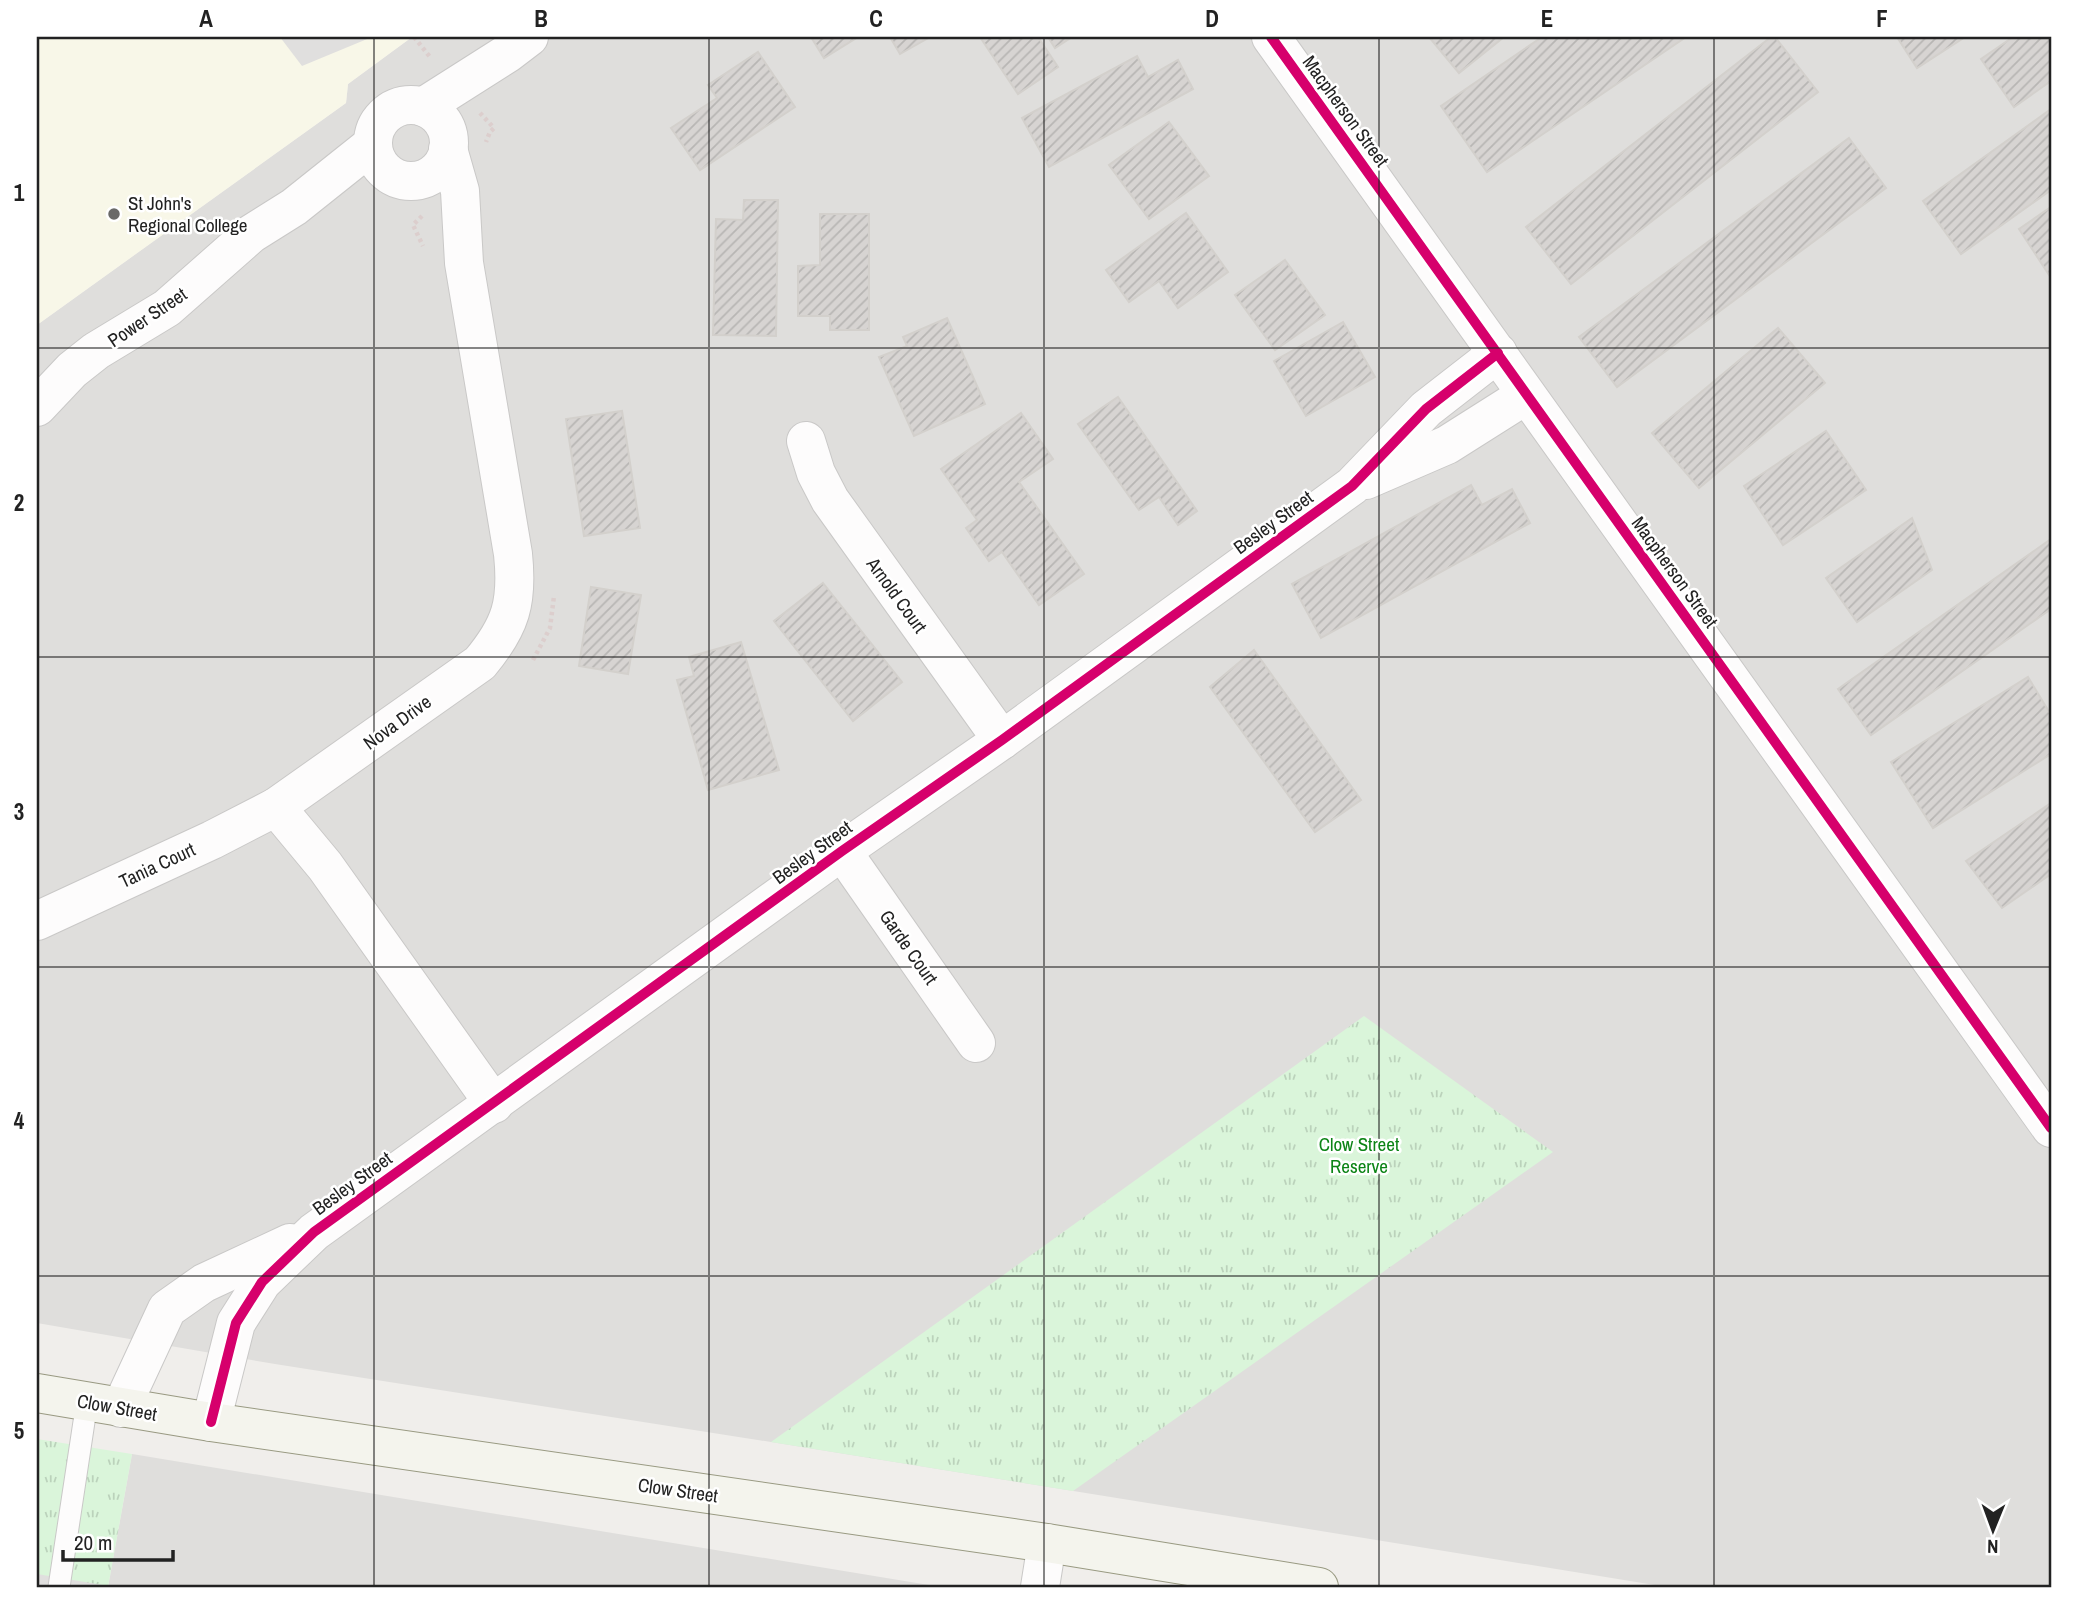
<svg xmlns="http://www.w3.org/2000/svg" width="2088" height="1624" font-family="'Archivo Narrow',sans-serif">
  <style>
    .residential { fill: #dfdedc }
    .education { fill: #f8f7e8 }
    .park { fill: url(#park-tufts) }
    .parking { fill: #e0dfde }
    .building { fill: url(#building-hatch); stroke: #d3d0cc; stroke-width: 2 }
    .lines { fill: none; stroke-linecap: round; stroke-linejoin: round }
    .service-casing { stroke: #c9c8c7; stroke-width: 23 }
    .minor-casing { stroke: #c9c8c7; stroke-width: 40 }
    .secondary-casing { stroke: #999a82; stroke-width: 40 }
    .path { stroke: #dccecd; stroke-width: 4.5; stroke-dasharray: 3.5 3.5; stroke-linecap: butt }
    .service { stroke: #fdfcfc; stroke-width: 21 }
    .minor { stroke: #fdfcfc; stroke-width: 38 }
    .secondary { stroke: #f4f4ed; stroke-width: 38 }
    .cycleway-casing { stroke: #fff; stroke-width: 15 }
    .cycleway { stroke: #d6006c; stroke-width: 10 }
    .grid { fill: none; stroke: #222; stroke-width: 2; stroke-opacity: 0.55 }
    .poi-dot { fill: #6a6968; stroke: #fff; stroke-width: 2.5 }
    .labels { text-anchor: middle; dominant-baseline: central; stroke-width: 5; stroke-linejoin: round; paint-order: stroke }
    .street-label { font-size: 19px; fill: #222; stroke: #fff }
    .poi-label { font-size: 19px; fill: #222; stroke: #fff; text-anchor: start }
    .park-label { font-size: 19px; fill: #0c8416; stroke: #fff }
    .neatline { fill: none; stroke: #222; stroke-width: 2.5 }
    .grid-label { font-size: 23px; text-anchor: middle; font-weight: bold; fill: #222 }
  </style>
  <defs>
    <pattern id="park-tufts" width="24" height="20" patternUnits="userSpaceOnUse" patternTransform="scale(1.75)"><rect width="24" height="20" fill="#daf5da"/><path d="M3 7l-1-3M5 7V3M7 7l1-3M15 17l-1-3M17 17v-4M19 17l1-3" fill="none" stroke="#bbd2bb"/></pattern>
    <pattern id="building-hatch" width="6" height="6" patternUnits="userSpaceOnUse" patternTransform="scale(1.75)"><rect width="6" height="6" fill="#d7d4d2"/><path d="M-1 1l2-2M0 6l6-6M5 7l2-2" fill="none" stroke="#b8b6b4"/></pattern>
  </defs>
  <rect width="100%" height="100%" fill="#f0eeeb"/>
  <g class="residential">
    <path d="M412,37H2051V1587H1667L771,1442L275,1364L37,1323V325L346,103L348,84Z"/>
    <path d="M132,1454L941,1587H108Z"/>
  </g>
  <path class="education" d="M37,37H412L348,84L346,103L37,325Z"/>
  <g class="park">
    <path d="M1364,1016L1553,1152L1073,1491L771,1442Z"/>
    <path d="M37,1439L132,1454L108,1587H37Z"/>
  </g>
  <g class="parking">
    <path d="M280,37H372L302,66Z"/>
    <path d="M37,1574L103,1585L102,1587H37Z"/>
  </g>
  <g class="building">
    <path d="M811,37H858L824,58Z"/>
    <path d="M890,37H930L900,54Z"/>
    <path d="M980,37H1038L1058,67L1018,94Z"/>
    <path d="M1048,37H1072L1055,48Z"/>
    <path d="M1429,37H1504L1459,73Z"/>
    <path d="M1542,37H1686L1487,172L1441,106Z"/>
    <path d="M1771,37H1775L1818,92L1571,284L1526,227Z"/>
    <path d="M1897,37H1965L1917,68Z"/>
    <path d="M2013,37H2051V81L2014,107L1981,59Z"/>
    <path d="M758,52L795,107L700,170L671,128L717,98L708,85Z"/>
    <path d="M1137,56L1148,77L1178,60L1193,89L1049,167L1022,118Z"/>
    <path d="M2051,109V190L1961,254L1923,201Z"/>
    <path d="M1169,122L1209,176L1149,219L1109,165Z"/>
    <path d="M1849,138L1886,188L1617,387L1579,337Z"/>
    <path d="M744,200H778L776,336L713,335L716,219L743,220Z"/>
    <path d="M2051,207V278L2019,229Z"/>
    <path d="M1186,213L1228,272L1178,308L1159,281L1129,302L1106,270Z"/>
    <path d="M820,214H869V330H830V316H798V266L820,265Z"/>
    <path d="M1285,260L1325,315L1275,350L1235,295Z"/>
    <path d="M947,318L985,404L914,436L879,357L907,346L903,337Z"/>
    <path d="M1343,322L1375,377L1306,416L1274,361Z"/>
    <path d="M1778,328L1825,383L1699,488L1652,433Z"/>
    <path d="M1118,397L1197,511L1178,525L1159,497L1139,510L1078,424Z"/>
    <path d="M622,411L640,528L584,536L566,419Z"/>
    <path d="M1021,413L1053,459L1019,482L1084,574L1039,605L1002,552L989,561L966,528L977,520L941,469Z"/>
    <path d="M1826,431L1866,490L1783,545L1744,486Z"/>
    <path d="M1471,485L1482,505L1512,489L1530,523L1321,638L1292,584Z"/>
    <path d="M1912,518L1932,570L1857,622L1826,578Z"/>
    <path d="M2051,539V609L1871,735L1838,689Z"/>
    <path d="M823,583L902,682L853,721L774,621Z"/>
    <path d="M591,587L641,595L628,674L579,666Z"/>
    <path d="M741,642L779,770L708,790L677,680L694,676L689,657Z"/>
    <path d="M1254,650L1361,800L1315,832L1210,687Z"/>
    <path d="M2028,677L2051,715V754L1933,828L1891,762Z"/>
    <path d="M2051,803V874L2002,908L1966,861Z"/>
  </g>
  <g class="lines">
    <defs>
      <path id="service" d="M59,1587L87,1402"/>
      <g id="minor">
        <path d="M1271,37L2051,1128"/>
        <circle cx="411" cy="143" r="38"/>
        <path d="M423,107L508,53L529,37"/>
        <path d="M448,149L460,191L464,263L513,554C518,602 511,626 480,663L276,807L325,866L494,1104"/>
        <path d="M37,407L72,370L96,351L167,308L251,234L294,207L373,144"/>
        <path d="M806,441L816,473L830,500L1002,740"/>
        <path d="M1366,480L1447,445L1526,395"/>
        <path d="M842,851L976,1043"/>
        <path d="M37,921L212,840L276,807"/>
        <path d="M121,1408L167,1309L204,1283L290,1243"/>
        <path d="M211,1422L236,1323L262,1282L314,1232L842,851L1002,740L1352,486L1426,409L1498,353"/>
        <path d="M1040,1587L1047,1543"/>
      </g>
      <path id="secondary" d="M37,1393L211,1422L1047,1543L1319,1587"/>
    </defs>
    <use href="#service" class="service-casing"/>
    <use href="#minor" class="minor-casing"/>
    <use href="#secondary" class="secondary-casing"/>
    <g class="path">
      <path d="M414,37L430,57"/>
      <path d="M480,113L494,128L490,132L486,142"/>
      <path d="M422,216L413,225L423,246"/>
      <path d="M533,660L550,628L554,596"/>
    </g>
    <use href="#service" class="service"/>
    <use href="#minor" class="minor"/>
    <use href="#secondary" class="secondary"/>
    <defs>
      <g id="cycleway">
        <path d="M1271,37L2051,1128"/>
        <path d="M211,1422L236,1323L262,1282L314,1232L842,851L1002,740L1352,486L1426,409L1498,353"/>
      </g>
    </defs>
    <use href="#cycleway" class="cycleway-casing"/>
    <use href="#cycleway" class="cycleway"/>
  </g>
  <path class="grid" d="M374,37V1587M709,37V1587M1044,37V1587M1379,37V1587M1714,37V1587M37,348H2051M37,657H2051M37,967H2051M37,1276H2051"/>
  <circle class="poi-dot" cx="114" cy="214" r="7"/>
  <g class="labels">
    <g class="street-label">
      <text transform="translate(1346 111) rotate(54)">Macpherson Street</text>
      <text transform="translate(147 317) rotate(-34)">Power Street</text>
      <text transform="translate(1273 522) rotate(-36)">Besley Street</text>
      <text transform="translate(1675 572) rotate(54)">Macpherson Street</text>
      <text transform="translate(897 595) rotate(54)">Arnold Court</text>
      <text transform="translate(397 722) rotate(-36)">Nova Drive</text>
      <text transform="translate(812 852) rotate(-36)">Besley Street</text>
      <text transform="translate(157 865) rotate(-25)">Tania Court</text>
      <text transform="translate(909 947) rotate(55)">Garde Court</text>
      <text transform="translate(352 1183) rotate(-36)">Besley Street</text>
      <text transform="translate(117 1407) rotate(10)">Clow Street</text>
      <text transform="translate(678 1490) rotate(8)">Clow Street</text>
    </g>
    <g class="poi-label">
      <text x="128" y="203">St John's<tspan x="128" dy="22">Regional College</tspan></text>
    </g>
    <g class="park-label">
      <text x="1359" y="1144">Clow Street<tspan x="1359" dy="22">Reserve</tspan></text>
    </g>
  </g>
  <rect width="2088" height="1624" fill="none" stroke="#ffffff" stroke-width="77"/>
  <g transform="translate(1993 1530) rotate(181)" stroke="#ffffff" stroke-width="5" paint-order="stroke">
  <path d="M0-5L12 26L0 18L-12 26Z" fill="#222222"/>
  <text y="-10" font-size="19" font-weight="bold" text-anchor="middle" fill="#222222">N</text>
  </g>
  <path d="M63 1550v10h110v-10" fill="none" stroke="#222222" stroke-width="3.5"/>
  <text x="74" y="1550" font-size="21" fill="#222222" stroke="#ffffff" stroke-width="5" paint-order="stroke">20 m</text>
  <rect x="38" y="38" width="2012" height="1548" class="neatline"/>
  <g class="grid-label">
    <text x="206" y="27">A</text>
    <text x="541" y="27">B</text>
    <text x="876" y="27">C</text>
    <text x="1212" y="27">D</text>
    <text x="1547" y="27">E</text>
    <text x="1882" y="27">F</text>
    <text x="19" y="201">1</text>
    <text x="19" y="511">2</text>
    <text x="19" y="820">3</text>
    <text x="19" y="1129">4</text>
    <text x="19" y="1439">5</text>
  </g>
</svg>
